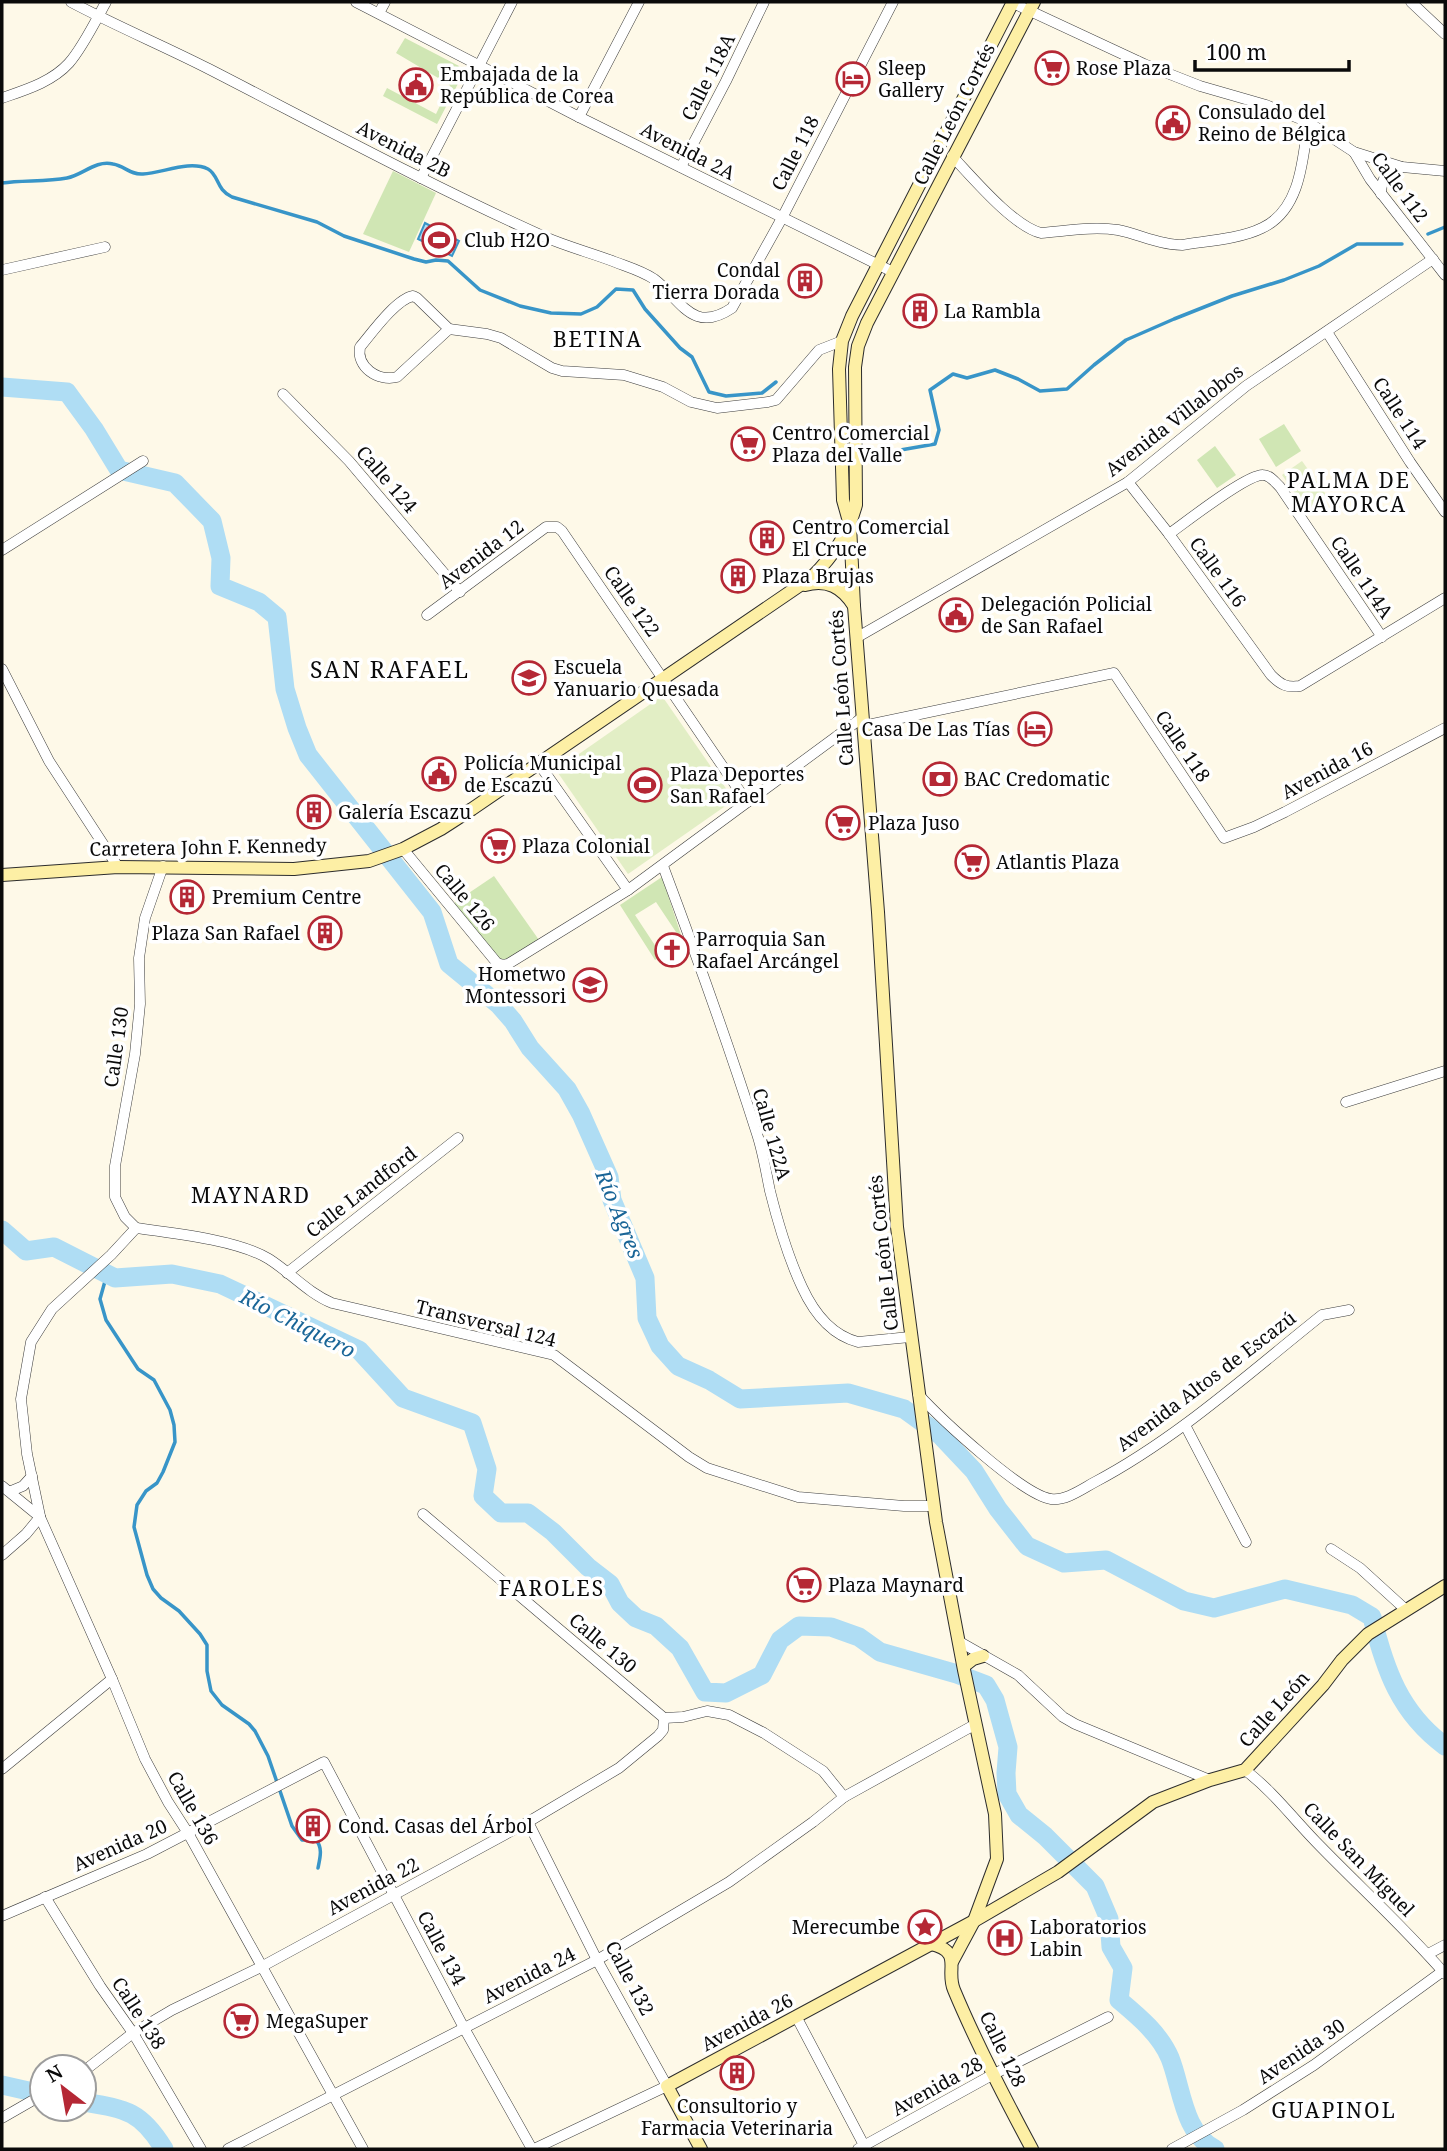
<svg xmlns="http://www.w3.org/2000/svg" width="1447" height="2151" font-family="'Noto Serif',serif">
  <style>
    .green { fill: #d0e6b4 }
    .pitch { fill: #e2eec5 }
    .water { fill: #afddf4; stroke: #3895c8; stroke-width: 2 }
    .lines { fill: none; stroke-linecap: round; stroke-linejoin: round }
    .stream { stroke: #3895c8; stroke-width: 3.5 }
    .river { stroke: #afddf4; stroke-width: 19 }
    .minor-casing { stroke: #3d3d3d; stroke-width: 11 }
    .secondary-casing { stroke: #2c2c2c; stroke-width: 14 }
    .minor { stroke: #fff; stroke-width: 10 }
    .secondary { stroke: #fdefa5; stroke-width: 12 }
    .labels { text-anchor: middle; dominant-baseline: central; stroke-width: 7; stroke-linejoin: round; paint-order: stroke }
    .poi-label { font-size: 19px; fill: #0a0a0a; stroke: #fff; text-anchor: start }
    .street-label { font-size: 19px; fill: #0a0a0a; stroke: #fff }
    .neighbourhood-label { font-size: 21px; letter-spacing: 2px; fill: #0a0a0a; stroke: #fff }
    .water-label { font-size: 21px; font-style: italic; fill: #196597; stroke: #fff }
    .quarter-label { font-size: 23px; letter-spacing: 2px; fill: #0a0a0a; stroke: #fff }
  </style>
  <rect width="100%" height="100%" fill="#fef9e8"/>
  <g class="green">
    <path d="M405,38L459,66L462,76L437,124L383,96L387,88L436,114L450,85L396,53Z"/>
    <path d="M393,171L436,193L409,252L363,234Z"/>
    <path d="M1284,424L1301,451L1276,467L1259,439Z"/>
    <path d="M1215,446L1236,475L1217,488L1197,460Z"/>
    <path d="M494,876L539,940L502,962L454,903Z"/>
    <path d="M662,877L684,944L656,902L635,915L662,956L655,960L620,905Z"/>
  </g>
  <g class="pitch">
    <path d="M1302,461L1327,496L1307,510L1282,475Z"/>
    <path d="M662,696L734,800L628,874L556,770Z"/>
  </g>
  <path class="water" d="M425,223L459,241L452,256L418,239Z"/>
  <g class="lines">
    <g class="stream">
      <path d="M2,183C23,180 46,182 67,178C83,175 95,160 113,164C125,166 130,175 143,174C163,173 189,160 208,169C219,175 216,190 232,197L317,222L344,236L414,259L426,262L436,260L448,261L480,290L520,306L551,313L581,314L597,307L616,289L633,290L645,309L680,348L692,357L709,392L726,396L762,393L776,382"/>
      <path d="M1428,234L1445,227"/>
      <path d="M859,446L861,449L889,452L935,444L939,430L930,390L953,374L967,378L995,370L1018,379L1040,391L1067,389L1094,365L1126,340L1174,319L1232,296L1284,280L1319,266L1357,244H1402"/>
      <path d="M107,1274L100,1299L106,1320L138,1369L154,1380L170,1410L174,1425L175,1442L163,1472L157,1483L146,1491L137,1505L134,1527L147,1575L153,1589L161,1598L179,1611L200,1634L207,1645V1671L211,1691L222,1705L249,1724L255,1731L268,1756L292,1826L302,1840H316C323,1848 320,1858 318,1868"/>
    </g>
    <g class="river">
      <path d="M2,387L67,392L94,429L119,470L175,483L212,521L221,558L220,586L259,602L277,617L285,689L297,728L308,755L432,912L449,964L499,1005L513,1021L530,1048L567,1089L581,1114L609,1177L612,1200L645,1278L647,1318L660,1346L678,1366L709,1380L740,1399L848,1393L904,1409L940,1435L974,1471L998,1509L1027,1546L1064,1563L1106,1560L1184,1601L1214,1608L1285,1589L1352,1605L1372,1617C1385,1670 1400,1713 1445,1746"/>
      <path d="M2,1230L26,1251L54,1247L115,1278L172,1274L220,1284L359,1350L403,1398L472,1423L487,1469L483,1496L501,1513H528L553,1532L588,1567L610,1584L620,1603L636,1618L656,1626L680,1648L705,1692L726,1693L762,1675L780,1640L799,1626L831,1627L859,1637L880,1652L957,1674L986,1685L995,1700L1008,1747L1006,1773L1007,1794L1019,1815L1045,1836L1095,1886L1109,1919L1111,1947L1123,1968L1119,2000C1138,2016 1160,2034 1170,2058C1182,2088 1183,2133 1215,2149"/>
      <path d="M2,2085L42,2094"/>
      <path d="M84,2102C126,2109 141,2111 164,2149"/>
    </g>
    <defs>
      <g id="minor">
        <path d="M71,2C116,26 164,46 209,69C320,126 431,186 545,237C568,247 592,253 615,262C628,267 642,271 654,279C681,299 692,335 732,308L782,218L893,2"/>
        <path d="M356,2L579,117L893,272"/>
        <path d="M1411,2L1445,34"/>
        <path d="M1013,3L1144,64L1200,86L1266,105L1308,122L1354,152L1402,167L1445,171"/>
        <path d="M379,13L385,2"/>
        <path d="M2,98C25,90 52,82 69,63C83,47 96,20 106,2"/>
        <path d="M579,117L639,2"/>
        <path d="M1354,152L1370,179L1445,275"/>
        <path d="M952,156C973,178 1013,226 1041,233C1066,231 1093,226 1118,230C1139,234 1160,245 1182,245C1206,241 1240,239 1262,228C1301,210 1303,158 1308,122"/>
        <path d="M681,167L726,81L764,2"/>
        <path d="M421,178L512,2"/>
        <path d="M1381,194C1381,179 1388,170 1402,167"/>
        <path d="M2,270L105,247"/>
        <path d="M413,296L417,298L449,329L397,377C378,382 356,367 360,347C371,334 396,299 413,296Z"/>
        <path d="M449,329L487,334L501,338L552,368L562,371L624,375L663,387L691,402L717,408L768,402L776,400L819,350L842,341"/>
        <path d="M1327,332L1410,462L1445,512"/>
        <path d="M283,394L349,461L460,592"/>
        <path d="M1128,482L1169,534L1271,675C1281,685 1287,688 1300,686L1445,598"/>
        <path d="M1169,534C1186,522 1247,474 1263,475C1270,475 1275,482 1280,487L1382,637"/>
        <path d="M2,550L143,461"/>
        <path d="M427,615L546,527H557L562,531L747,802"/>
        <path d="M856,638L1128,482L1246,386L1433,259"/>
        <path d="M2,669L49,761L118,867"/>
        <path d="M863,726L1114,673L1224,838L1254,827L1285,812L1445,728"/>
        <path d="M539,764L628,890"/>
        <path d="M403,849L497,963L503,965L508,964L628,890L863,717"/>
        <path d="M663,866C696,954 728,1043 757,1134C763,1152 766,1172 770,1191C778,1223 788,1257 802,1287C813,1311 831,1335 858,1342L910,1337"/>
        <path d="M1346,1102L1445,1071"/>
        <path d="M136,1228C173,1233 238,1240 269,1259C291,1273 308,1293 332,1303L554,1355L689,1457L707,1468L798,1497L904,1506H934"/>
        <path d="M136,1228L125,1217L115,1197V1166L135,1054L140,1004L139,958L145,918L163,866"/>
        <path d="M287,1273L458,1138"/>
        <path d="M918,1394C939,1417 1022,1495 1051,1499C1066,1501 1082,1489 1095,1482C1178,1438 1249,1373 1322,1315L1349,1310"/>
        <path d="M1185,1425L1246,1542"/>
        <path d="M2,1486L40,1517L112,1679L145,1759L168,1802L188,1833L363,2149"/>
        <path d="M11,1491L23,1486L32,1476"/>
        <path d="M423,1514L664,1718"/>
        <path d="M40,1516L27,1454L21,1399L31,1342L52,1309L111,1255L136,1228"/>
        <path d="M1331,1549L1360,1568L1405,1609"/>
        <path d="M2,1555L26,1534L40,1517"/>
        <path d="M960,1642L1018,1675L1063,1717L1075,1724L1210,1780"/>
        <path d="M664,1718L683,1717L707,1711L729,1715L764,1733L823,1771L844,1797"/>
        <path d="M2,1769L112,1679"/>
        <path d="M1245,1770C1275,1793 1294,1820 1321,1847C1362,1889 1406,1929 1445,1974"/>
        <path d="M528,1822L597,1960L667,2086L534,2149"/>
        <path d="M45,1897L100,1986L133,2033L201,2149"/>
        <path d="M2,1916L147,1854L324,1762L464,2028L532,2149"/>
        <path d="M1428,1954L1445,1945"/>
        <path d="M797,2018L866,2149"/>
        <path d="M84,2071L133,2033L172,2010L261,1967L528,1822L619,1768L658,1736L663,1730L664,1718"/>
        <path d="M2,2118L42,2095"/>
        <path d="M228,2149L597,1960L729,1882L813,1822L844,1797L976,1724"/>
        <path d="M858,2149L992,2075L1108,2017"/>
        <path d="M1172,2149L1243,2110L1314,2065L1443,1971"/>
      </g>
      <g id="secondary">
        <path d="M805,585C827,579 842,587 854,606"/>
        <path d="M2,875L118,867L294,869L369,861L403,849L441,829L472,809L812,577C834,555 848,534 856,505L855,367L858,346L867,323L1034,2"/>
        <path d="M964,1666L973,1659L983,1656"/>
        <path d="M931,1944C964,1952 945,1969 954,1990C977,2045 1004,2097 1032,2149"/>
        <path d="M952,1962L974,1921L997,1859L995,1814L964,1670L936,1522L897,1227L878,912L854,606L850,525L843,500L839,369L842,341L852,316L1013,2"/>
        <path d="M701,2149L667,2086L974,1921L1058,1872L1153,1802L1210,1780L1245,1770L1323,1685L1342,1660L1368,1634L1445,1586"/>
      </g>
    </defs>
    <use href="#minor" class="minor-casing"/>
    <use href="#secondary" class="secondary-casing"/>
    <use href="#minor" class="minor"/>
    <use href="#secondary" class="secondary"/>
  </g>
  <defs>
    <symbol id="supermarket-ring" viewBox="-11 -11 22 22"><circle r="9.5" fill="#fff" stroke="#b52835" stroke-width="1.5"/><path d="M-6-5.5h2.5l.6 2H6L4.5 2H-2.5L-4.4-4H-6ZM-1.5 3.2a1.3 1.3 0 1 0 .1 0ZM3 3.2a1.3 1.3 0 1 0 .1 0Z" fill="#b52835"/></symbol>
    <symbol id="hotel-ring" viewBox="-11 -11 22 22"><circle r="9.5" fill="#fff" stroke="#b52835" stroke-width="1.5"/><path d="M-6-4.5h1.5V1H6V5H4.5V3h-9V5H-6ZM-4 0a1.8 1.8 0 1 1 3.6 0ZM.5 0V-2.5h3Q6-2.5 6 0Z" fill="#b52835"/></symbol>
    <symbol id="civic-ring" viewBox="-11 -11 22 22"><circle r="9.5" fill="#fff" stroke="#b52835" stroke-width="1.5"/><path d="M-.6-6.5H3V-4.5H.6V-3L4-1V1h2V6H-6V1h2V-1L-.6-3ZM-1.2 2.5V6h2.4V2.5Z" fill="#b52835"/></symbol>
    <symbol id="stadium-ring" viewBox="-11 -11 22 22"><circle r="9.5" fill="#fff" stroke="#b52835" stroke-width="1.5"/><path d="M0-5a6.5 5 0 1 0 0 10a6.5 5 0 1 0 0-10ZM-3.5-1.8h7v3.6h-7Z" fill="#b52835"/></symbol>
    <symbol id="building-ring" viewBox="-11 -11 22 22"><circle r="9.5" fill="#fff" stroke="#b52835" stroke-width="1.5"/><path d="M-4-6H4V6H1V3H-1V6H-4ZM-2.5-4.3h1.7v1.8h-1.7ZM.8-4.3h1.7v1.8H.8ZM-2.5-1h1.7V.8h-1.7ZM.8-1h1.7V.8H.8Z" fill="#b52835"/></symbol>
    <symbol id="school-ring" viewBox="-11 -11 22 22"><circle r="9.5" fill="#fff" stroke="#b52835" stroke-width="1.5"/><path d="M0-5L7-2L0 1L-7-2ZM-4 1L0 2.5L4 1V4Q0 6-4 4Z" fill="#b52835"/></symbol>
    <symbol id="bank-ring" viewBox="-11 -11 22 22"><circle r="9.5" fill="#fff" stroke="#b52835" stroke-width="1.5"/><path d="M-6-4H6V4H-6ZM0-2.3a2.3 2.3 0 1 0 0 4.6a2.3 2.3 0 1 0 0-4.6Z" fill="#b52835"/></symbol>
    <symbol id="church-ring" viewBox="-11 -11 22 22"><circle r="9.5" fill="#fff" stroke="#b52835" stroke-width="1.5"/><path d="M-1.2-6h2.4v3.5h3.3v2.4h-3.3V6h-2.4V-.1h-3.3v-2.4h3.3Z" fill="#b52835"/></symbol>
    <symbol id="sight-ring" viewBox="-11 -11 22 22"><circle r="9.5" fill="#fff" stroke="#b52835" stroke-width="1.5"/><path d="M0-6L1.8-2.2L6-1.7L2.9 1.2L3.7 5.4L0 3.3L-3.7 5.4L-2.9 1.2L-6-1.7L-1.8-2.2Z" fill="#b52835"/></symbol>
    <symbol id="hospital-ring" viewBox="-11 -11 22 22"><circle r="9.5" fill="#fff" stroke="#b52835" stroke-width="1.5"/><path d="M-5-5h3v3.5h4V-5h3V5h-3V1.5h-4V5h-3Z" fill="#b52835"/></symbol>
  </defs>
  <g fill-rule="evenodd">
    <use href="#supermarket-ring" x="1033" y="49" width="38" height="38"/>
    <use href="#hotel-ring" x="834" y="60" width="38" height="38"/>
    <use href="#civic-ring" x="397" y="66" width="38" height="38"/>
    <use href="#civic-ring" x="1154" y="104" width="38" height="38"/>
    <use href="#stadium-ring" x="420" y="221" width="38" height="38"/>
    <use href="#building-ring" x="786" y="262" width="38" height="38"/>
    <use href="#building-ring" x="901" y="292" width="38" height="38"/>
    <use href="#supermarket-ring" x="729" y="425" width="38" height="38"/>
    <use href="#building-ring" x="748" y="519" width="38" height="38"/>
    <use href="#building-ring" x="719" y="557" width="38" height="38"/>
    <use href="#civic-ring" x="937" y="596" width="38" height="38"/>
    <use href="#school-ring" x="510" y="659" width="38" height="38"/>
    <use href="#hotel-ring" x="1016" y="710" width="38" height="38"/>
    <use href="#civic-ring" x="420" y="755" width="38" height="38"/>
    <use href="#bank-ring" x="921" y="760" width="38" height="38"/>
    <use href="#stadium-ring" x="626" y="766" width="38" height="38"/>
    <use href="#building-ring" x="295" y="793" width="38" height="38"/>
    <use href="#supermarket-ring" x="824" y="804" width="38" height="38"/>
    <use href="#supermarket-ring" x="479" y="827" width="38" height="38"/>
    <use href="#supermarket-ring" x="953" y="843" width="38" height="38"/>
    <use href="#building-ring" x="168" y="878" width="38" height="38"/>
    <use href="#building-ring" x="306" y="914" width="38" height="38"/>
    <use href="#church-ring" x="653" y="931" width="38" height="38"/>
    <use href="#school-ring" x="571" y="966" width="38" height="38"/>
    <use href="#supermarket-ring" x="785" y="1566" width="38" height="38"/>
    <use href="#building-ring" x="294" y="1807" width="38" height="38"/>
    <use href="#sight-ring" x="906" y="1908" width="38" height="38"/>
    <use href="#hospital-ring" x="986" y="1919" width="38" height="38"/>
    <use href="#supermarket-ring" x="222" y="2002" width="38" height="38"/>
    <use href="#building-ring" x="718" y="2054" width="38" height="38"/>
  </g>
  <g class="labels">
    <g class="poi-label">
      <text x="878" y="68">Sleep<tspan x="878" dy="22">Gallery</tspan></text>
      <text x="1076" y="68">Rose Plaza</text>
      <text x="440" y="74">Embajada de la<tspan x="440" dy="22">República de Corea</tspan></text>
      <text x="1198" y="112">Consulado del<tspan x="1198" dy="22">Reino de Bélgica</tspan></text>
      <text x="464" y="240">Club H2O</text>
      <text x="780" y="270" text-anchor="end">Condal<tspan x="780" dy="22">Tierra Dorada</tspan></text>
      <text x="944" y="311">La Rambla</text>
      <text x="772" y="433">Centro Comercial<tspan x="772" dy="22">Plaza del Valle</tspan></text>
      <text x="792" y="527">Centro Comercial<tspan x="792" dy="22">El Cruce</tspan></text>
      <text x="762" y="576">Plaza Brujas</text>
      <text x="981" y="604">Delegación Policial<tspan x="981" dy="22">de San Rafael</tspan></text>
      <text x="554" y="667">Escuela<tspan x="554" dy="22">Yanuario Quesada</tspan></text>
      <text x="1010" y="729" text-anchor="end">Casa De Las Tías</text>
      <text x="464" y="763">Policía Municipal<tspan x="464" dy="22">de Escazú</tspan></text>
      <text x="670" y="774">Plaza Deportes<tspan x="670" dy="22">San Rafael</tspan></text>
      <text x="964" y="779">BAC Credomatic</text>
      <text x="338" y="812">Galería Escazu</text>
      <text x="868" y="823">Plaza Juso</text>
      <text x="522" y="846">Plaza Colonial</text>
      <text x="996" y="862">Atlantis Plaza</text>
      <text x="212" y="897">Premium Centre</text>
      <text x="300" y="933" text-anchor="end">Plaza San Rafael</text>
      <text x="696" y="939">Parroquia San<tspan x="696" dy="22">Rafael Arcángel</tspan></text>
      <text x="566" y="974" text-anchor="end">Hometwo<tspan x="566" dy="22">Montessori</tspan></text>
      <text x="828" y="1585">Plaza Maynard</text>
      <text x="338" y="1826">Cond. Casas del Árbol</text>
      <text x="900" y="1927" text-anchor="end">Merecumbe</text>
      <text x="1030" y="1927">Laboratorios<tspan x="1030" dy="22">Labin</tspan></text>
      <text x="266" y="2021">MegaSuper</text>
      <text x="737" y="2106" text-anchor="middle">Consultorio y<tspan x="737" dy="22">Farmacia Veterinaria</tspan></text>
    </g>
    <g class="street-label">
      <text transform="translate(708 77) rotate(-63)">Calle 118A</text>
      <text transform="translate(954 114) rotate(-63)">Calle León Cortés</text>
      <text transform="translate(404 149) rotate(27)">Avenida 2B</text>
      <text transform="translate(688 151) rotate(27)">Avenida 2A</text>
      <text transform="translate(795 153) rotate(-63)">Calle 118</text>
      <text transform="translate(1400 187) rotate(54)">Calle 112</text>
      <text transform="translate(1400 413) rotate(57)">Calle 114</text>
      <text transform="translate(1174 420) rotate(-38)">Avenida Villalobos</text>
      <text transform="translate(387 479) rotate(49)">Calle 124</text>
      <text transform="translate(481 554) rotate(-37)">Avenida 12</text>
      <text transform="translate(1218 572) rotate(54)">Calle 116</text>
      <text transform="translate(1362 577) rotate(56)">Calle 114A</text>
      <text transform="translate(632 601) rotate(55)">Calle 122</text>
      <text transform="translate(841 688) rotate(-94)">Calle León Cortés</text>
      <text transform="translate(1183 746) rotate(56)">Calle 118</text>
      <text transform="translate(1327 770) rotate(-28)">Avenida 16</text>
      <text transform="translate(208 847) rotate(-1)">Carretera John F. Kennedy</text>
      <text transform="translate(465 897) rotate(50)">Calle 126</text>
      <text transform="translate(116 1047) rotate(-82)">Calle 130</text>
      <text transform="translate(772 1134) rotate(74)">Calle 122A</text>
      <text transform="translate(361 1192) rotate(-38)">Calle Landford</text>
      <text transform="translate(883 1253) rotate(-96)">Calle León Cortés</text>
      <text transform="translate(486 1323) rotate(14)">Transversal 124</text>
      <text transform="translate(1206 1381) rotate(-37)">Avenida Altos de Escazú</text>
      <text transform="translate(603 1643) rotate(40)">Calle 130</text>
      <text transform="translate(1274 1709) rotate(-48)">Calle León</text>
      <text transform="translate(193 1808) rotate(60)">Calle 136</text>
      <text transform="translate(120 1845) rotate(-24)">Avenida 20</text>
      <text transform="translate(1359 1859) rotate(46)">Calle San Miguel</text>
      <text transform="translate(373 1886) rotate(-28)">Avenida 22</text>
      <text transform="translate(442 1948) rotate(62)">Calle 134</text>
      <text transform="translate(529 1975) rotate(-27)">Avenida 24</text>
      <text transform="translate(630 1978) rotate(62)">Calle 132</text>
      <text transform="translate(139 2013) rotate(57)">Calle 138</text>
      <text transform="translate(747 2022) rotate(-28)">Avenida 26</text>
      <text transform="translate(1003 2049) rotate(64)">Calle 128</text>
      <text transform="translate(1301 2051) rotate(-34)">Avenida 30</text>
      <text transform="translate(937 2086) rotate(-29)">Avenida 28</text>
    </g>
    <g class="neighbourhood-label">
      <text x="598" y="339">BETINA</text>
      <text x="1349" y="480">PALMA DE<tspan x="1349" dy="24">MAYORCA</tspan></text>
      <text x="251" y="1195">MAYNARD</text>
      <text x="552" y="1588">FAROLES</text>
      <text x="1334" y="2110">GUAPINOL</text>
    </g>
    <g class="water-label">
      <text transform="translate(620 1214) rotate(68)">Río Agres</text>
      <text transform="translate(298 1323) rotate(27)">Río Chiquero</text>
    </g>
    <g class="quarter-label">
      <text x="390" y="669">SAN RAFAEL</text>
    </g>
  </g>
  <rect width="1447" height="2151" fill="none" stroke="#0a0a0a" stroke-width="7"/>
  <g transform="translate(63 2088) rotate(329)"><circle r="33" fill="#ffffff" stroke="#9d9d9d" stroke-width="2"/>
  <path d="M0-5L12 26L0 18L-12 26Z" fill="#b52835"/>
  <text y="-10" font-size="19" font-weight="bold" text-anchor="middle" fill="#0a0a0a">N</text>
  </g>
  <path d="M1195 60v10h154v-10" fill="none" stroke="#0a0a0a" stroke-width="3.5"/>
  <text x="1206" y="60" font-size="21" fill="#0a0a0a" stroke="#ffffff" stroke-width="5" paint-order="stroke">100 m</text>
</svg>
